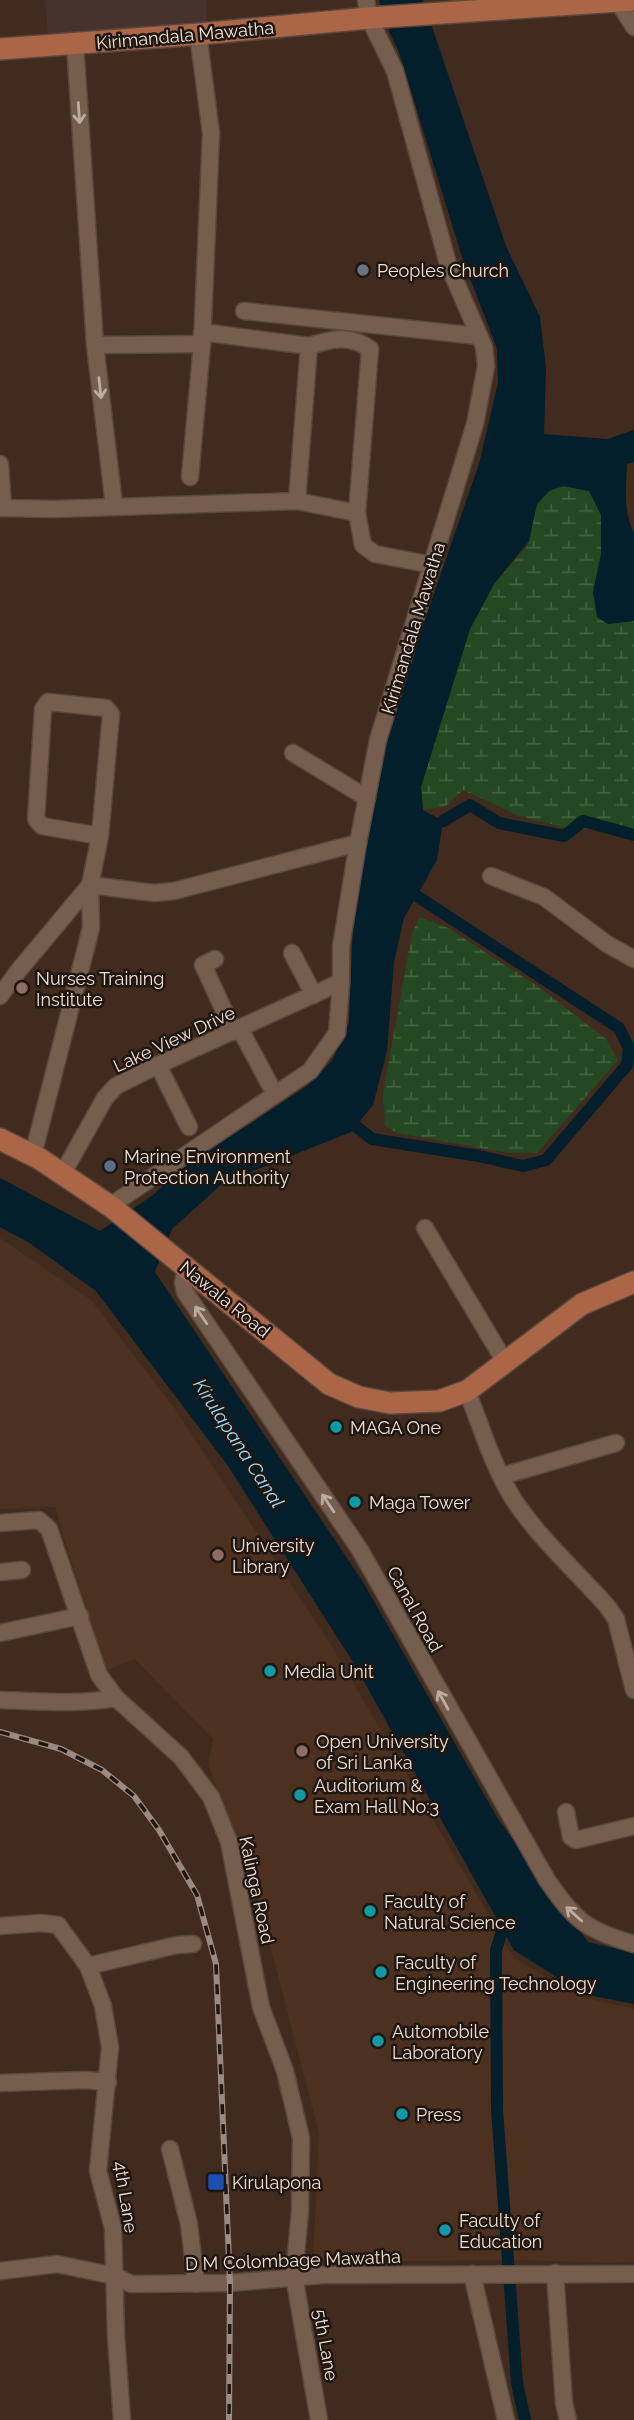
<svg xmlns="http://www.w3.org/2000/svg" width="634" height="2420" font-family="Raleway,sans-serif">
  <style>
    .built { fill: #4c3120 }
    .medical { fill: #46332e }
    .wetland { fill: url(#wetland-marsh) }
    .water { fill: #031f2b }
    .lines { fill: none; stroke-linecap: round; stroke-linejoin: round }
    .canal { stroke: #031f2b; stroke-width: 12 }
    .minor-casing { stroke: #5a483d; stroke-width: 19 }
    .major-casing { stroke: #5a483d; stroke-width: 24 }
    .minor { stroke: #765e4f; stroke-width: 16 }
    .major { stroke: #aa6647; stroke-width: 21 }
    .rail-casing { stroke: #9c8a80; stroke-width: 6 }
    .rail { stroke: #201610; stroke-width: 3.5; stroke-dasharray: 10; stroke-linecap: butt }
    .oneway { stroke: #beaca1 }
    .worship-dot { fill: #6b7280; stroke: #201610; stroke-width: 2.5 }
    .education-dot { fill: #8d6e63; stroke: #201610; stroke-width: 2.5 }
    .service-dot { fill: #5c6f8a; stroke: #201610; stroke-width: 2.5 }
    .culture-dot { fill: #0f9aa8; stroke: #201610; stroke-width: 2.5 }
    .transit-dot { fill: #1a4fb4; stroke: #201610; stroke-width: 2.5 }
    .labels { text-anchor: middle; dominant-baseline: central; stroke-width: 5; stroke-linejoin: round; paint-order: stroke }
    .street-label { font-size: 18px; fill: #eee0d7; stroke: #201610 }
    .poi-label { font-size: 18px; fill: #eee0d7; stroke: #201610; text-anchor: start }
    .water-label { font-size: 19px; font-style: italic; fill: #9adbfb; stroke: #201610 }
  </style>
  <defs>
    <pattern id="wetland-marsh" width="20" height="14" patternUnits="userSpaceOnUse" patternTransform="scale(1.75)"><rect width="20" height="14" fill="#24481f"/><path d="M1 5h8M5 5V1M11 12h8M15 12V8" fill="none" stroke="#44623f"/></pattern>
  </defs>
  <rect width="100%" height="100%" fill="#402b1e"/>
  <path class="built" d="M0,1238L91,1300L173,1406L331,1645L514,1958L581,1997L634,2009V2262L610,2263L521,2260L313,2262L319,2133L260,1907L208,1764L213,1739L135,1659L105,1671L55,1507L0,1509Z"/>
  <path class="medical" d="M45,0H206L207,26L48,37Z"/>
  <g class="wetland">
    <path d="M563,486L589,491L601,515V554L593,592L608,624L634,621V829L566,828L519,816L463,790L446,806L423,810L421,787L470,629L494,584L528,545L537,504L549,491Z"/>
    <path d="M420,917L448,928L536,985L606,1039L618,1060L537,1153H509L397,1133L385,1126L383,1094L412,933Z"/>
  </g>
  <path class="water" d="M379,0H423L506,246L540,317L546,369L544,434L607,439L634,430V462L627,464C626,487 623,512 634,533V621L608,624L597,617L593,592L601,554V515L589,491L563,486L549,491L537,504L529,541L494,584L470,629L421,787L423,810L443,821L437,860L404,918L394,962L387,1051L373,1105L351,1132L223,1183L172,1229L155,1272L363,1582L498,1819L588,1942L634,1953V2004L583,1994L514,1950L353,1662L228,1466L96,1291L28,1242L0,1227V1178L100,1231L153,1195L203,1149L250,1124L307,1086L332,1061L349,1023L353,923L379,767L406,674L479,464L498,383L497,349L462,257L399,52L386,25Z"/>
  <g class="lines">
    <g class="canal">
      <path d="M443,821L470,805L499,823L564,836L583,821L634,835"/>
      <path d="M343,1116L372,1139L479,1156L523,1166L546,1160L627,1065L629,1048L619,1028L403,887"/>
      <path d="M507,1916L496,1950L497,2110L517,2383L525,2420"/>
    </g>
    <defs>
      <g id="minor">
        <path d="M618,2L634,27"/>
        <path d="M75,44L95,345L114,505"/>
        <path d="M244,311L478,336"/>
        <path d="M202,332L309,346"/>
        <path d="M95,345L202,344"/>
        <path d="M0,464L3,508"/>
        <path d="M190,477L202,344L211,133L198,34"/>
        <path d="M0,508L56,509L297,501L357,513L370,349C350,334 331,339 309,346L297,501"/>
        <path d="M357,513L363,545L375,554L433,565"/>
        <path d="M293,753L367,798"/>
        <path d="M491,876L544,897L607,944L634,959"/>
        <path d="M292,953L314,995"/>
        <path d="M215,959L203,965L234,1032"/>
        <path d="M0,996L19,970L90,885L154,893L174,891L358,843L378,740L475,424L486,366L484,347L448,264L395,71L369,18L366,0"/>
        <path d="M240,1029L270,1085"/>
        <path d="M158,1065L189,1127"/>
        <path d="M33,1155L91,928L90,885L100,836L111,714L106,708L48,702L43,709L36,819L42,826L100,836"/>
        <path d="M63,1173L105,1098L116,1086L158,1065L341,982"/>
        <path d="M110,1206L310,1071L337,1033L341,982V946L358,843"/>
        <path d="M425,1228L505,1362"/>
        <path d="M186,1269L183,1283L185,1292L360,1550L547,1880C575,1920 585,1930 634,1944"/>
        <path d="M467,1391C481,1426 493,1467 514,1500C539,1538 576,1571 607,1606L616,1619L634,1690"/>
        <path d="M502,1476L616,1443"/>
        <path d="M0,1523L39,1520L49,1529L99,1675L116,1698L181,1757L211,1797L229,1842L261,2007L285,2071L301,2138L300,2211L294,2276L319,2420"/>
        <path d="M0,1572L22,1570"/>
        <path d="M0,1633L80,1616"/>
        <path d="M0,1700C39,1701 77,1705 116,1698"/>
        <path d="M566,1812L571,1837L576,1840L634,1826"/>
        <path d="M0,1926L41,1923L58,1925L88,1966L103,2006L110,2047L98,2171L113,2228L116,2336L122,2420"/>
        <path d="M88,1966L177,1945L193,1944"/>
        <path d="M0,2083L85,2080L108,2082"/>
        <path d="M170,2149L189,2224L196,2284"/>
        <path d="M0,2271L57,2264L115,2276L131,2284L230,2283L323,2275L634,2274"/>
        <path d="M555,2273L564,2403L568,2420"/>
        <path d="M472,2274L506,2420"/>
      </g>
      <g id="major">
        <path d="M0,49L199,34L369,18L633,0"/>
        <path d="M0,1139L40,1159L113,1208L329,1384L359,1397L390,1403L439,1401L467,1391L582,1304L634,1282"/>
      </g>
    </defs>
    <use href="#minor" class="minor-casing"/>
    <use href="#major" class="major-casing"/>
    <use href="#minor" class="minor"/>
    <use href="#major" class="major"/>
    <defs>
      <path id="rail" d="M0,1732L61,1749L102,1770L134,1796L159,1830L197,1895L216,1964L230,2283L229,2420"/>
    </defs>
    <use href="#rail" class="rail-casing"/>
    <use href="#rail" class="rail"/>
  </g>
  <defs><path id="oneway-shaft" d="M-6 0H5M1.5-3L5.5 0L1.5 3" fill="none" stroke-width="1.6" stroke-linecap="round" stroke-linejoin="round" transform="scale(1.75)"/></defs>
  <g class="oneway">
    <use href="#oneway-shaft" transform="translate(79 113) rotate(86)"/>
    <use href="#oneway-shaft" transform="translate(100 388) rotate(84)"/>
    <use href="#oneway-shaft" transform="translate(201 1315) rotate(-124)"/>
    <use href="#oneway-shaft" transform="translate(328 1503) rotate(-124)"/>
    <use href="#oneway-shaft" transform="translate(443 1700) rotate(-119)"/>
    <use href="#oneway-shaft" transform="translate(574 1914) rotate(-138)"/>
  </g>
  <circle class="worship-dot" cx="363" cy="270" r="7"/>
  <g class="education-dot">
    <circle cx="22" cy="988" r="7"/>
    <circle cx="218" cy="1555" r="7"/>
    <circle cx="302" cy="1751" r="7"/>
  </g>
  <circle class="service-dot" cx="110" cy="1166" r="7"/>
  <g class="culture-dot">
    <circle cx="336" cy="1427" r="7"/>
    <circle cx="355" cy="1502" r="7"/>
    <circle cx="270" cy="1671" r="7"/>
    <circle cx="300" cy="1795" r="7"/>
    <circle cx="370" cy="1911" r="7"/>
    <circle cx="381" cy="1972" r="7"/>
    <circle cx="378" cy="2041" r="7"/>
    <circle cx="402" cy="2114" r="7"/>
    <circle cx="445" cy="2230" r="7"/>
  </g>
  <rect class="transit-dot" x="207" y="2173" width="18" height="18" rx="3.5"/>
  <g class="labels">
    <g class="street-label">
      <text transform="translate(185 35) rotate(-5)">Kirimandala Mawatha</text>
      <text transform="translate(413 628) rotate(-73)">Kirimandala Mawatha</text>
      <text transform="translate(174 1039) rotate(-25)">Lake View Drive</text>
      <text transform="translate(225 1299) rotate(39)">Nawala Road</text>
      <text transform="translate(415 1609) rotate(61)">Canal Road</text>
      <text transform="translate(257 1890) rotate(78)">Kalinga Road</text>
      <text transform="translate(126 2197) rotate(81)">4th Lane</text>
      <text transform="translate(293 2260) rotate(-2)">D M Colombage Mawatha</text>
      <text transform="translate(326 2345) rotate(80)">5th Lane</text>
    </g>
    <g class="poi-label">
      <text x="377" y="270">Peoples Church</text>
      <text x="36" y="978">Nurses Training<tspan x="36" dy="21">Institute</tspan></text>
      <text x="124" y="1156">Marine Environment<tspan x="124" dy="21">Protection Authority</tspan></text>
      <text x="350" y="1427">MAGA One</text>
      <text x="369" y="1502">Maga Tower</text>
      <text x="232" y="1545">University<tspan x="232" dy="21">Library</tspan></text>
      <text x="284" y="1671">Media Unit</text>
      <text x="316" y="1741">Open University<tspan x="316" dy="21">of Sri Lanka</tspan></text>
      <text x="314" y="1785">Auditorium &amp;<tspan x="314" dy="21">Exam Hall No:3</tspan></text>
      <text x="384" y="1901">Faculty of<tspan x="384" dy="21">Natural Science</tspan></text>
      <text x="395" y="1962">Faculty of<tspan x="395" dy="21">Engineering Technology</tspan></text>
      <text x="392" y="2031">Automobile<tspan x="392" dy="21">Laboratory</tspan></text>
      <text x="416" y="2114">Press</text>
      <text x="232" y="2182">Kirulapona</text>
      <text x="459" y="2220">Faculty of<tspan x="459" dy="21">Education</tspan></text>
    </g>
    <g class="water-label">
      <text transform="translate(239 1443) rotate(57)">Kirulapana Canal</text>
    </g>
  </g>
</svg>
